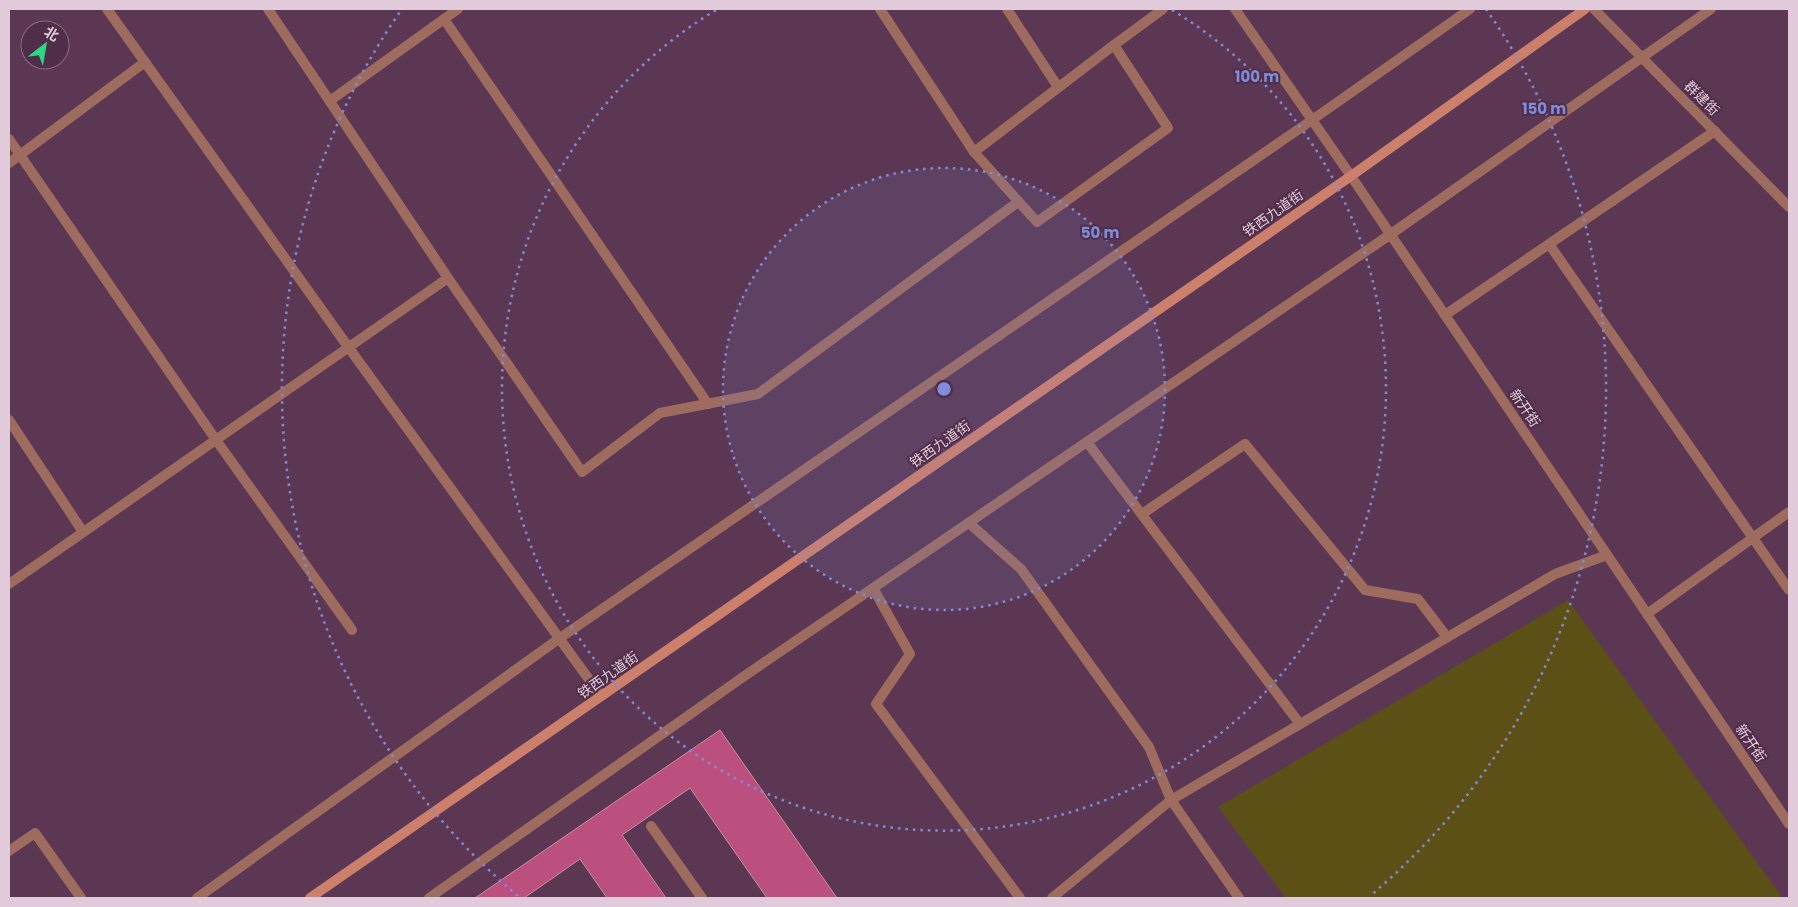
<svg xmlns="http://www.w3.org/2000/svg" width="1798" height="907" font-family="Poppins,'Noto Sans SC',sans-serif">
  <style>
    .green { fill: #5d5016 }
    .building { fill: #bb507f; stroke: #c490a3 }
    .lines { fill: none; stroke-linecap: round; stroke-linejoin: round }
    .service { stroke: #9d6c5f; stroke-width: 10 }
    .minor { stroke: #9d6c5f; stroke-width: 10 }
    .secondary { stroke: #cc7f6b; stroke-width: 10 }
    .ring { fill: none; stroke: #7f8cda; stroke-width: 2.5; stroke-dasharray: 2.5 5 }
    .labels { text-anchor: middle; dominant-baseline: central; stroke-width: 4; stroke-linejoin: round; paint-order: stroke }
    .street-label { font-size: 14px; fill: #e1cbdb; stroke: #502d48 }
    .centre { fill: #7f8cda; stroke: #502d48; stroke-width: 2.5 }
    .ring-label { font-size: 15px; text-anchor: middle; font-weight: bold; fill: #7f8cda; stroke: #502d48; stroke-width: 4; stroke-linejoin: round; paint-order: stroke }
  </style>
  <rect width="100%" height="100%" fill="#5c3753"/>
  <path class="green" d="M1568,600L1781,896L1778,898H1286L1218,807Z"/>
  <path class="building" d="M720,730L837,898H767L690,788L622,835L666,898H607L580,859L524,898H475Z"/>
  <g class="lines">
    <g class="service">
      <path d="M880,9L974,152L1037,222L1168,128L1114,45L1163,9"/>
      <path d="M1007,9L1058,87"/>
      <path d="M444,19L708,404"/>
      <path d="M9,139L216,440L352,630"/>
      <path d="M974,152L1114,45"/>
      <path d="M9,163L145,62"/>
      <path d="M1549,244L1789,590"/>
      <path d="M448,278L582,472L660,413L758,394L1018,202"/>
      <path d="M1445,315L1715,131"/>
      <path d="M9,420L83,532"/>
      <path d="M1087,442L1300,724"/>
      <path d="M1142,514L1245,444L1365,590L1418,599L1447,637"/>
      <path d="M969,523L1021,569L1149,747L1171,800L1239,898"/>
      <path d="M873,588L910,654L876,704L1020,898"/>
      <path d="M651,826L702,898"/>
      <path d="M9,851L35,833L81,898"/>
      <path d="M197,898L560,638L1312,120L1470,9"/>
      <path d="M429,898L743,677L1391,234L1711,9"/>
    </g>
    <g class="minor">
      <path d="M107,9L349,348L601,696"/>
      <path d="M1235,9L1351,176L1789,824"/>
      <path d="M1594,9L1789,207"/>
      <path d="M331,100L458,9"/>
      <path d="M9,584L448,278L268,9"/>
      <path d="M1647,614L1789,512"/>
      <path d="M1052,898L1171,800L1555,574L1607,555"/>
    </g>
    <path class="secondary" d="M310,898L1351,176L1585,9"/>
  </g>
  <circle cx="944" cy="389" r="221" fill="#7f8cda" fill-opacity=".12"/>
  <g class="ring">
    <circle cx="944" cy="389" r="221"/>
    <path d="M1172 10A442 442 0 1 1 716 10"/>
    <path d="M518 896A662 662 0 0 1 402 9M1486 9A662 662 0 0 1 1370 896"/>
  </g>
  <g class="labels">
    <g class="street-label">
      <text transform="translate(1702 98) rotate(45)">群建街</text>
      <text transform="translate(1273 213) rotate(-35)">铁西九道街</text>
      <text transform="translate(1525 408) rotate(56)">新开街</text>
      <text transform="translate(940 444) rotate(-35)">铁西九道街</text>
      <text transform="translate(608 675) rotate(-35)">铁西九道街</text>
      <text transform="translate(1751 743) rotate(56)">新开街</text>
    </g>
  </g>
  <circle cx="944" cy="389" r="8" class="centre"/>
  <g class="ring-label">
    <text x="1257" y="82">100 m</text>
    <text x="1544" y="114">150 m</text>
    <text x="1100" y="238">50 m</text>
  </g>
  <rect width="1798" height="907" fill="none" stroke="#e1cbdb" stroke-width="20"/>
  <g transform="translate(45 45) rotate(31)"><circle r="24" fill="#502d48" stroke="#8a6c83"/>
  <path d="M0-4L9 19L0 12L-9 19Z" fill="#2dd884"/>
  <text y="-8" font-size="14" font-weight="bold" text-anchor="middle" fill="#e1cbdb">北</text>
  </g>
</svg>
